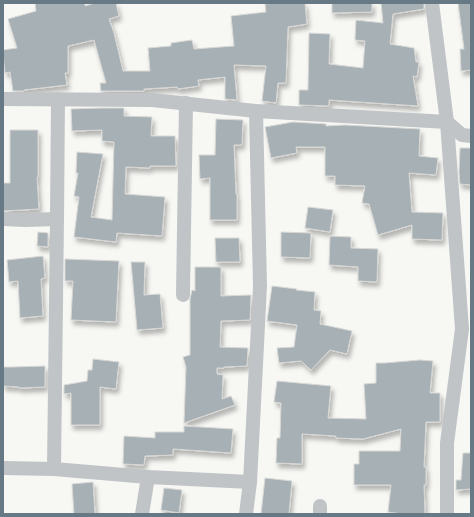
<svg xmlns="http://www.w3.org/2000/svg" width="474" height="517" font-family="Raleway,sans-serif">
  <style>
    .building { fill: #a7b0b5; stroke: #d8d8d6; filter: url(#shadow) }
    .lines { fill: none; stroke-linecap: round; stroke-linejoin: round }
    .street { stroke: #c0c4c7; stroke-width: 14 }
  </style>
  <defs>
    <filter id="shadow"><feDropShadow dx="2.5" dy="4.5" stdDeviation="2" flood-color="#0004"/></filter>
  </defs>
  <rect width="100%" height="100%" fill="#f7f7f4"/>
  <g class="building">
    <path d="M35,3H85V6L95,3H116L119,16L109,19L114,33L123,71H150L148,48L171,46V43L192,40L194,49L234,46L231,16L266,12L265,4L273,3H305L307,24L288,27L286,83H278L276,103L262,101L266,66L234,65L237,100L225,99V77L198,80L199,86L178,89L177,87L144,89V91H101L100,83H106L94,40L68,46V73H65L67,85L24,90V91H13L10,72L5,73L3,54V50L17,48L8,19L36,11Z"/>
    <path d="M332,3H372V12L332,13Z"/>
    <path d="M381,3H424V9L393,14L390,44L414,48L416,62H419L417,77L413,76L418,106L329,100V106L299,105V90H308L309,33L330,34L329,64L363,68L365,41L355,40L356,20L383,23Z"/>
    <path d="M458,3H471V70L461,71L460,49H464Z"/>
    <path d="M101,108H124V116L152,117L151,136H175L176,166H150V168L126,167L125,194L165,197L162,236L117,233L116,242L74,237L79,197L74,196L78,173H76L77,152L103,154L91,217L112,220L114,142L102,141V130L72,131L71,109Z"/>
    <path d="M216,119L243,120L242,145H234L236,194H237V220H210V178L200,179L199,155H215Z"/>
    <path d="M293,122L326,124V126L345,125L420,129L419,156L438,158L436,175L409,173L412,212L443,213L442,240L412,239V225L378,235L369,204L362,203L365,186L335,185V176H325V147H296L297,153L271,158L265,127Z"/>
    <path d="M10,130H38V177H37L39,209L3,211V183H10Z"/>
    <path d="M460,148H471V185L460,184L459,173Z"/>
    <path d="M308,207L333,210L330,232L305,228Z"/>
    <path d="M38,232L48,233V247L37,246Z"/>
    <path d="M281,232L311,233L310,258L281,257Z"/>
    <path d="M330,236L351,237V248L378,249L377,282L358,281V267L329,265Z"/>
    <path d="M215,238H239L240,262H216Z"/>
    <path d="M43,256L45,278L41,279L43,316L20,318L18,281L9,282L7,260Z"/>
    <path d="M65,259L119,261L116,322L71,320L73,281H65Z"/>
    <path d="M131,262H145L144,295L160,294L163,328L137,330Z"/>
    <path d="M195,267H221V296L251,295L250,320L221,321L220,347L248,348L247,366L224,367V368H217V374L223,375L222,399L231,396L235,405L184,423L186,367L183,357L190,355V299L192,290L195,291Z"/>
    <path d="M272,286L297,289L296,290L315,292L314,310L321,311L320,324L352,331L347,354L330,350L311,370L301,361L279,363L277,348L294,347L297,325L267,321Z"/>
    <path d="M93,359L119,362L116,389L100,387V425H71V393L64,394V385L87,381L88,370H92Z"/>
    <path d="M420,360L433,361L430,393H440V422H426L424,467H426V485H424L425,514H402L388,512L391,485H354V464H359V451H400L401,429L363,439L336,438V436L302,434V464L276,463L277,438H280L281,403L274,402L277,381L331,386L328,418L366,419L364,384L376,383V363H385Z"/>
    <path d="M45,366V387L19,388V387L3,386V367H13Z"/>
    <path d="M184,426L233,429L231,453L173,449V455L145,456L144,465L123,464L124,436L155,438V432H184Z"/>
    <path d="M463,453H471V489L456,490V480H461Z"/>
    <path d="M265,478L292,481L289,514H261Z"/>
    <path d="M93,482L95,514H74L72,484Z"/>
    <path d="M164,488L182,490L179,513L161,510Z"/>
  </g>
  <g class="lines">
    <g class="street">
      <path d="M432,3L447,122L462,329L447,443V514"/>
      <path d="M3,99L152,100L256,111L447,122L462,135L471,136"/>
      <path d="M3,219L25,220L57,219"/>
      <path d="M183,295L186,103"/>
      <path d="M3,468L54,469L148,477L250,482"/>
      <path d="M54,469L57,219L58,99"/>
      <path d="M142,514L148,477"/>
      <path d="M246,514L250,482L260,286L256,111"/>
      <path d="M320,514V506"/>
    </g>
  </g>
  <rect width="474" height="517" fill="none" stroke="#677984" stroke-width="8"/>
</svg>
